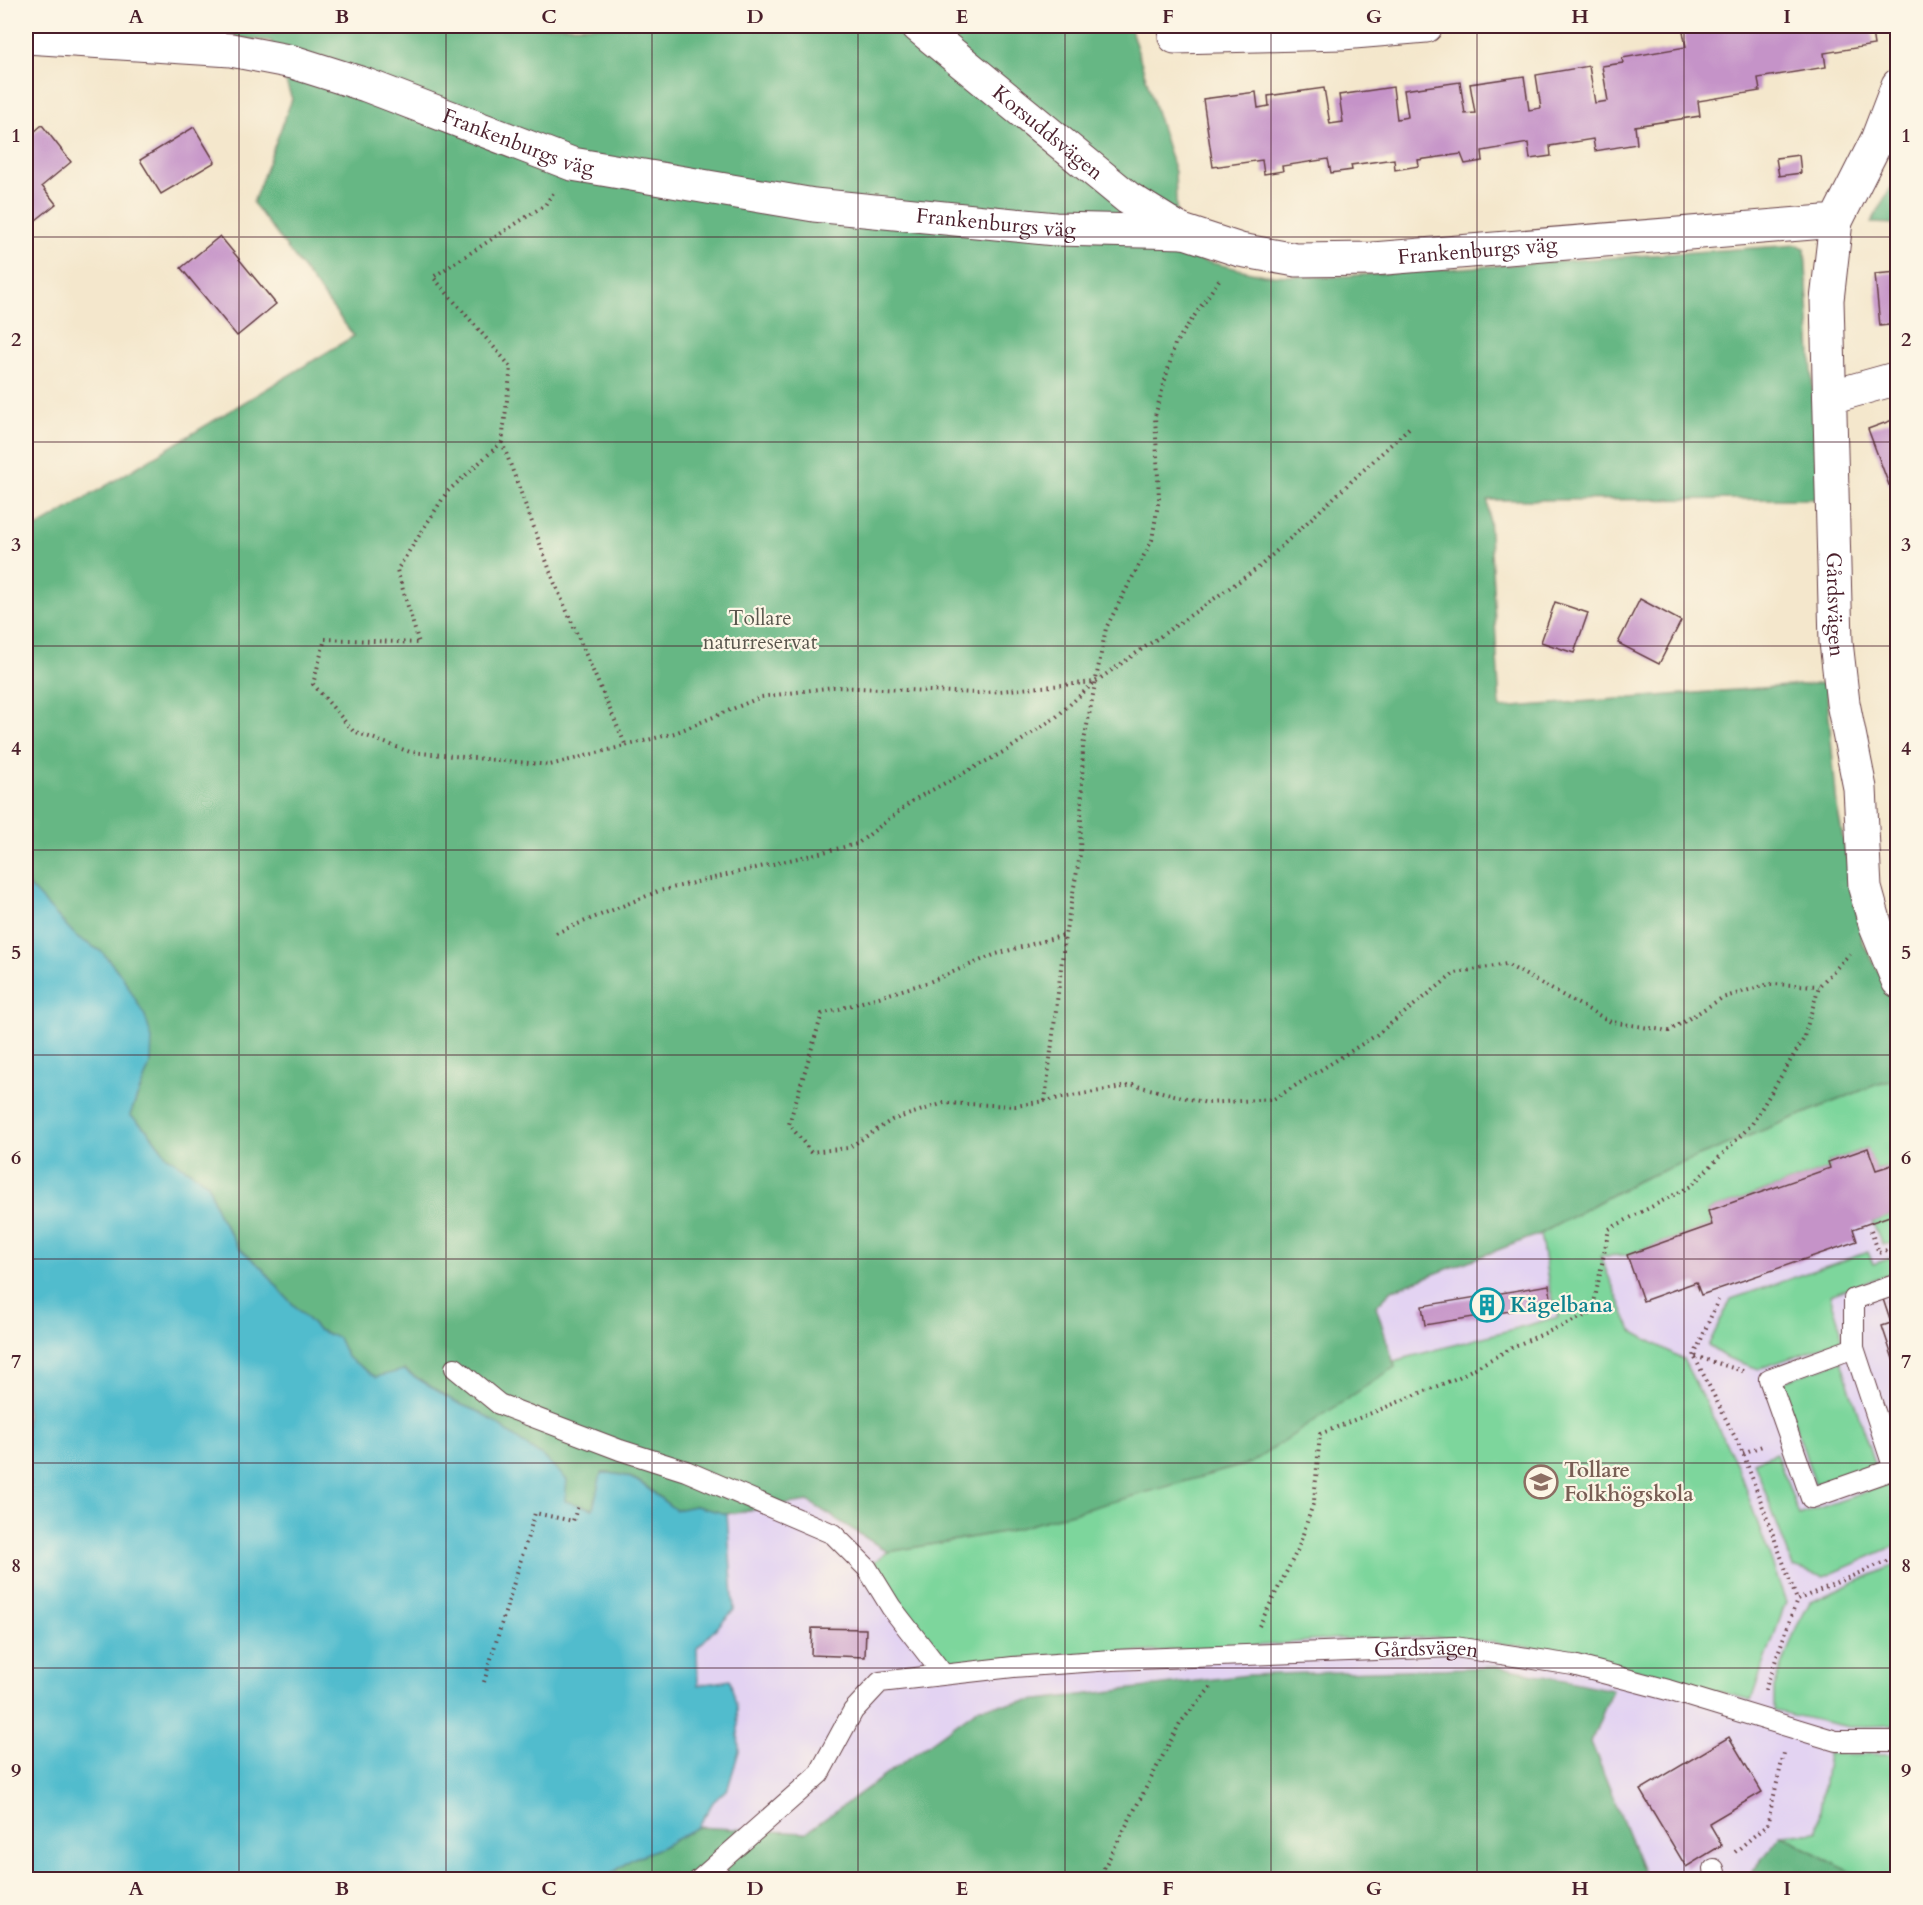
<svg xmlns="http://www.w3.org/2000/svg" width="1923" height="1905" font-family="Cardo,serif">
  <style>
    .built { fill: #e3d3f2 }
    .green { fill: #7dd69c; stroke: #647a64; stroke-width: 1.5 }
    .forest { fill: #66b784; stroke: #586b58; stroke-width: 1.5 }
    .water { fill: #51bccd; stroke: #4e6e7c; stroke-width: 1.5 }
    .building { fill: #c593c8 }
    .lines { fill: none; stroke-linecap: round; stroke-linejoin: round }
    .lane-casing { stroke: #643d43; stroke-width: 22 }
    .street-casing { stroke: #643d43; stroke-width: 35 }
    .path { stroke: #643d43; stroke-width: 4; stroke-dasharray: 1.5 4.5; stroke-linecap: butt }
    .lane { stroke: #fff; stroke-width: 20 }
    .street { stroke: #fff; stroke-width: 33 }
    .grid { fill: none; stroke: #4a1f2b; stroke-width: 1.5; stroke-opacity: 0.55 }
    .labels { text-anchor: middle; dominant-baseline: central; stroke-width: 4.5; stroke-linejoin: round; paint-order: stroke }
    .street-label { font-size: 21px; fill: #4a1f2b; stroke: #fcf5e5 }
    .park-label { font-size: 21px; fill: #59564d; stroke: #fcf5e5 }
    .culture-label { font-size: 21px; font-weight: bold; fill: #0d838f; stroke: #fcf5e5; text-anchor: start }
    .education-label { font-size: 21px; font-weight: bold; fill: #785e54; stroke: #fcf5e5; text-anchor: start }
    .neatline { fill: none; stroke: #4a1f2b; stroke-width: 2 }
    .grid-label { font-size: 20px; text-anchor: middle; font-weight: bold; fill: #4a1f2b }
  </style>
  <rect width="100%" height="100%" fill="#fcf5e5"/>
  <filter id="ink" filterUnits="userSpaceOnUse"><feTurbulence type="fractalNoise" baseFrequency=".0167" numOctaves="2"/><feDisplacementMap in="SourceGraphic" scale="12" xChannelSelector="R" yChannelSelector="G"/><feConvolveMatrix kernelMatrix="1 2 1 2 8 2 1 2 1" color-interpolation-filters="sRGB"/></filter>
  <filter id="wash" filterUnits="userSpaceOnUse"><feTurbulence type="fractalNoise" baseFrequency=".008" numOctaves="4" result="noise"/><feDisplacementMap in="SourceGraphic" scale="24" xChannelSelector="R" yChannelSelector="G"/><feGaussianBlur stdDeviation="1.35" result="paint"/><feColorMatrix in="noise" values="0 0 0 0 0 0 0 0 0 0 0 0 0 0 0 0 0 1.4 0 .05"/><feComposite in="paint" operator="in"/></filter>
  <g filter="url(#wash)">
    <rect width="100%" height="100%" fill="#f4e7cc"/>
    <path class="built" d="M1897,1079V1879H1646L1591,1741L1501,1667L1248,1675L980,1707L805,1833L698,1827L713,1802L728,1788L730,1680L698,1685L697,1648L734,1610L727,1514L808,1501L889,1552L1393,1361L1376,1306L1392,1290L1540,1234L1637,1181L1875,1085Z"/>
    <g class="green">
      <path d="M1897,1079V1163L1876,1170L1867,1148L1828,1162L1830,1168L1708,1211L1712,1225L1627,1255L1600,1256L1632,1331L1683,1359L1737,1465L1786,1602L1751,1700L1576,1654L1453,1637L1333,1639L1270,1645L945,1663L918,1637L871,1564L888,1552L1008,1531L1395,1367L1394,1361L1558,1317L1549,1285L1540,1234L1637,1181L1875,1085Z"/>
      <path d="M1897,1213V1242L1883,1245L1872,1222Z"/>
      <path d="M1868,1252L1873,1264L1897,1256V1271L1830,1295L1841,1330V1340L1759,1369L1725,1357L1708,1346L1731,1299Z"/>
      <path d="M1841,1361L1875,1466L1815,1484L1781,1382Z"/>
      <path d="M1776,1453L1799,1515L1897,1481V1545L1824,1577L1793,1567L1754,1462Z"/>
      <path d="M1897,1564V1725L1849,1727L1774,1711V1688L1796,1628L1810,1602Z"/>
      <path d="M1828,1754H1897V1879H1870L1857,1876L1781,1835L1817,1832Z"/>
    </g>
    <g class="forest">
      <path d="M101,26H1130L1175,172L1178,255L1264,275L1330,277L1797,245L1805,248L1819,499L1488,500L1500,708L1826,683L1837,806L1862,941L1897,1005V1079L1875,1085L1637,1181L1540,1234L1392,1290L1376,1306L1395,1367L1251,1463L1008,1531L888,1552L808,1501L727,1514L695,1506L676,1510C647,1490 640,1472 601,1473L594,1509L565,1501L547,1460L481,1413L455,1402L405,1370L376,1377L347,1357L338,1338L318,1330L284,1295L262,1268L238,1247L217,1212L208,1183L167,1156L148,1131L130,1115L151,1062L145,1016L122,976L102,952L77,937L26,883V534L354,336L253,203L292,99L271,41Z"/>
      <path d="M1897,176V224L1871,223Z"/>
      <path d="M1501,1667L1612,1690L1591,1742L1646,1879L604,1880L632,1859L662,1847L698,1827L805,1833L980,1707L1248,1675Z"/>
      <path d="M1781,1835L1857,1876L1870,1879H1747Z"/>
    </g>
    <path class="water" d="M26,883L77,937L102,952L122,976L145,1016L152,1039L151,1062L130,1115L148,1131L167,1156L208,1183L217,1212L238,1247L262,1268L284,1295L318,1330L338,1338L347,1357L376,1377L404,1370L455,1402L481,1413L547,1460L567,1480L565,1501L593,1509L601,1473C640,1473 646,1490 676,1510L695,1506L727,1514L734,1610L697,1648L698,1685L730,1680L737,1708L739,1751L728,1788L713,1802L698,1827L662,1847L632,1859L604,1879H26Z"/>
    <g id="blocks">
      <g class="building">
        <path d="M1719,26H1871L1874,45L1824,53L1826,67L1758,78L1760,91L1698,101L1700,116L1635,126L1637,144L1595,151L1593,139L1550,146L1551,156L1530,159L1528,143L1482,151L1483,161L1465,164L1461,154L1418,160L1419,166L1395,170L1394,159L1351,165L1352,170L1331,173L1328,159L1282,166L1283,171L1264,174L1262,160L1213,167L1203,99L1256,92L1258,108L1269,106L1268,96L1324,88L1330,124L1343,122L1339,95L1393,87L1397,119L1408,117L1404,90L1460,82L1465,114L1475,113L1470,84L1524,76L1529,110L1541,108L1536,75L1589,66L1595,103L1608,101L1602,66L1623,63L1622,58L1686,47L1683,31Z"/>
        <path d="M42,125L71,162L42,186L56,204L36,220L26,206V139Z"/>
        <path d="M194,127L215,162L161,194L140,160Z"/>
        <path d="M1799,155L1801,173L1779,176L1776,158Z"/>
        <path d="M220,236L276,304L237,336L181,268Z"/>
        <path d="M1898,272V324L1880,326L1875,274Z"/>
        <path d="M1898,418V482L1889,485L1868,429Z"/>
        <path d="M1640,599L1681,621L1659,664L1618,643Z"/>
        <path d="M1555,602L1588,613L1574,653L1541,642Z"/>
        <path d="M1868,1148L1876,1170L1898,1163V1213L1853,1229L1857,1241L1701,1295L1696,1282L1643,1301L1627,1255L1712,1225L1708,1211L1830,1168L1828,1162Z"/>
        <path d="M1549,1285L1552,1304L1425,1325L1422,1306Z"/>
        <path d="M1898,1294V1371H1897L1882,1326L1891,1323L1883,1299Z"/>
        <path d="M812,1628L866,1629L865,1657L811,1655Z"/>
        <path d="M1729,1737L1762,1792L1709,1823L1722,1845L1686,1867L1640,1790Z"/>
      </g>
    </g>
  </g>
  <g filter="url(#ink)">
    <use href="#blocks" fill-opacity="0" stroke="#643d43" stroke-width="1.5"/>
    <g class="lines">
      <defs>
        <g id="lane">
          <path d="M1854,1348L1769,1379L1811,1498L1894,1469L1854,1348V1299L1898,1284"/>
          <path d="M455,1368L499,1404L620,1450L686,1471L833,1534L867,1568L891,1607L943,1674"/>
          <path d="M1714,1869L1717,1880"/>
          <path id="s1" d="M699,1880L819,1774L853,1711L880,1682L1013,1667L1112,1660L1455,1647L1573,1665L1668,1690L1836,1741H1898"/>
        </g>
        <g id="street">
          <path id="s2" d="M918,26L1128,198L1183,232"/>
          <path id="s3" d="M26,37L231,50L293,62L366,85L572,164L602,169L814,205L1055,229L1185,232L1240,250L1296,260L1373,259L1836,221L1877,140L1898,85"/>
          <path d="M1175,37L1342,33L1426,26"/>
          <path id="s4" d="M1836,221L1827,300L1836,642L1843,703L1860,788L1865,888L1876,927L1898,981"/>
          <path d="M1830,397L1898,378"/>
        </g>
      </defs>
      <use href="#lane" class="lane-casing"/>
      <use href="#street" class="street-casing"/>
      <g class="path">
        <path d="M553,193L545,205L433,277L511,367L502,442L447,492L397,570L419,643L325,639L313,684L353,731L410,752L550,765L675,733L761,697L833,687L978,693L1095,682L1258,568L1411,426"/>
        <path d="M1219,280L1175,344L1155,416L1159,498L1152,540L1106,628L1083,746L1080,855L1065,935L996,954L929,982L822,1014L789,1124L811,1152L848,1148L892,1120L944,1103L1016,1106L1133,1085L1207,1103L1274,1099L1375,1036L1455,973L1506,964L1611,1022L1669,1031L1722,998L1769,984L1819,986"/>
        <path d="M502,442L555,584L626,746"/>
        <path d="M556,933L659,891L857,844L915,799L1009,749L1056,717L1095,682"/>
        <path d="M1045,1101L1065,935"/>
        <path d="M1871,1231L1879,1253L1898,1246"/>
        <path d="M1694,1356L1718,1300"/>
        <path d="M1743,1371L1694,1356L1743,1453L1797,1600"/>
        <path d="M1743,1453L1762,1446"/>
        <path d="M1259,1626L1298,1549L1314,1501L1320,1434L1457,1378L1517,1345L1592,1313L1609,1229L1691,1186L1752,1124L1803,1040L1819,986L1850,954"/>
        <path d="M484,1682L535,1513L573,1521L578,1505"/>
        <path d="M1765,1690L1797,1600L1898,1556"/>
        <path d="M1735,1852L1767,1825L1784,1753"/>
        <path d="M1101,1880L1104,1868L1180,1723L1212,1686"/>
      </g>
      <use href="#lane" class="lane"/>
      <use href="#street" class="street"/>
    </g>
  </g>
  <path class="grid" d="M239,26V1880M446,26V1880M652,26V1880M858,26V1880M1065,26V1880M1271,26V1880M1477,26V1880M1684,26V1880M26,237H1898M26,442H1898M26,646H1898M26,850H1898M26,1055H1898M26,1259H1898M26,1463H1898M26,1668H1898"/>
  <defs>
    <symbol id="building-ring" viewBox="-11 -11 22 22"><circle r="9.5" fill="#fcf5e5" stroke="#0f9aa8" stroke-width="1.5"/><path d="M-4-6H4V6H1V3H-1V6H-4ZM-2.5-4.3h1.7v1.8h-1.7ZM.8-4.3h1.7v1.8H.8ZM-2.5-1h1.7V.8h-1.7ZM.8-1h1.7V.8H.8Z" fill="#0f9aa8"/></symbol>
    <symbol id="university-ring" viewBox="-11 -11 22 22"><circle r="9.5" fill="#fcf5e5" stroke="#8d6e63" stroke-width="1.5"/><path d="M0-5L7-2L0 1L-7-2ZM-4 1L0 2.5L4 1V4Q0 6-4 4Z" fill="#8d6e63"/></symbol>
  </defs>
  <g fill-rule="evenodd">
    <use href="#building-ring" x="1468" y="1286" width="38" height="38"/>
    <use href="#university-ring" x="1522" y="1463" width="38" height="38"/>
  </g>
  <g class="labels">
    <g class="street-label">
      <text stroke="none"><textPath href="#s2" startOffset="168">Korsuddsvägen</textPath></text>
      <text stroke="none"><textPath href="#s3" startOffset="508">Frankenburgs väg</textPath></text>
      <text stroke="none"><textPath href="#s3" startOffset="994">Frankenburgs väg</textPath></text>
      <text stroke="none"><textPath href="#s3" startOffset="1480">Frankenburgs väg</textPath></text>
      <text stroke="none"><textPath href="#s4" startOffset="384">Gårdsvägen</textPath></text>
      <text stroke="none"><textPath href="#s1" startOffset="819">Gårdsvägen</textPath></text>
    </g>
    <g class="park-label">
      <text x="760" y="618">Tollare<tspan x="760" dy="24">naturreservat</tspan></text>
    </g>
    <g class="culture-label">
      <text x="1510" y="1305">Kägelbana</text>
    </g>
    <g class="education-label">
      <text x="1564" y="1470">Tollare<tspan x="1564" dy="24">Folkhögskola</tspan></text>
    </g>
  </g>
  <rect width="1923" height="1905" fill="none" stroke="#fcf5e5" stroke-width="66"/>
  <rect x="33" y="33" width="1857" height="1839" class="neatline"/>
  <g class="grid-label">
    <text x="136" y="23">A</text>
    <text x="342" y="23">B</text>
    <text x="549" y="23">C</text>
    <text x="755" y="23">D</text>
    <text x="962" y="23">E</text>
    <text x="1168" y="23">F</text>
    <text x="1374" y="23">G</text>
    <text x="1580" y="23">H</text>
    <text x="1787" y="23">I</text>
    <text x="16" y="142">1</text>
    <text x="1906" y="142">1</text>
    <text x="16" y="346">2</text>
    <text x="1906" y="346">2</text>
    <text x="16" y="551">3</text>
    <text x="1906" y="551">3</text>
    <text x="16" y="755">4</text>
    <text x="1906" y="755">4</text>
    <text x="16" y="959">5</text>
    <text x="1906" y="959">5</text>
    <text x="16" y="1164">6</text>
    <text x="1906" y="1164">6</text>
    <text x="16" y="1368">7</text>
    <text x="1906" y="1368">7</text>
    <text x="16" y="1572">8</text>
    <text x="1906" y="1572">8</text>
    <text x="16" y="1777">9</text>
    <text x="1906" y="1777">9</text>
    <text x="136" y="1895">A</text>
    <text x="342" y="1895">B</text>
    <text x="549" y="1895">C</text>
    <text x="755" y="1895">D</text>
    <text x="962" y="1895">E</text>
    <text x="1168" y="1895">F</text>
    <text x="1374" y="1895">G</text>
    <text x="1580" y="1895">H</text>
    <text x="1787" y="1895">I</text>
  </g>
</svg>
